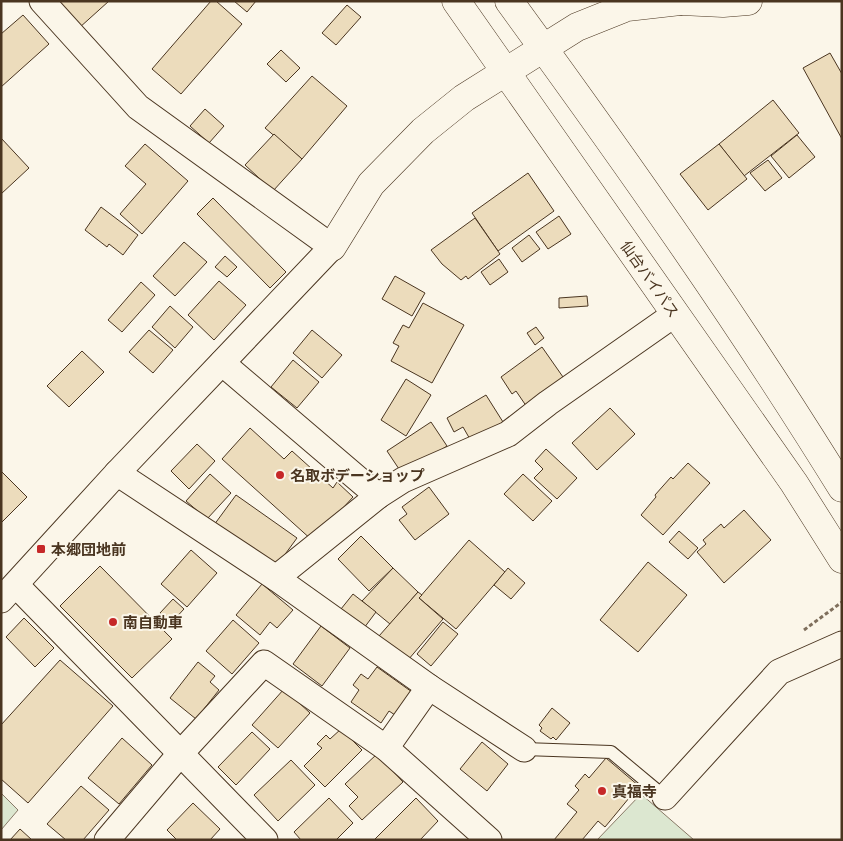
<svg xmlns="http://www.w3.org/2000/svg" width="843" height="841" font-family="Quicksand,'Noto Sans JP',sans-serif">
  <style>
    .green { fill: #dce7d0; stroke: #887966 }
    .building { fill: #ecdcbc; stroke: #4a3520 }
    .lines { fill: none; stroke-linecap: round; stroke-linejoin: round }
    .lane-casing { stroke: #4a3520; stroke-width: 14 }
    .street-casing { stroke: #4a3520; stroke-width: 27 }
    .secondary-casing { stroke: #4a3520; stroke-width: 29 }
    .highway-casing { stroke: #4a3520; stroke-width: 29 }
    .path { stroke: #7f6f5c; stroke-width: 3; stroke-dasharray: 4 2.5; stroke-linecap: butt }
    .lane { stroke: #fbf6e9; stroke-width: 12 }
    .street { stroke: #fbf6e9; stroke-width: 25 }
    .secondary { stroke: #fbf6e9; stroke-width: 28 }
    .highway { stroke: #fbf6e9; stroke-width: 28 }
    .poi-dot { fill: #c62828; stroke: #fbf6e9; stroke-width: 2 }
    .labels { text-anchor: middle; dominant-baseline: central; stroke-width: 4; stroke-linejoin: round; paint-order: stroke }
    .street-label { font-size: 15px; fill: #4a3520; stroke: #fbf6e9 }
    .poi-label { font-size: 15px; font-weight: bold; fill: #4a3520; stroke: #fbf6e9; text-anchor: start }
  </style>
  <rect width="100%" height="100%" fill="#fbf6e9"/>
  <g class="green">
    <path d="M1,793L18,810L1,830Z"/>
    <path d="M641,794L694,840H597Z"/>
  </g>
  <g class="building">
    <path d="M55,1H109L79,28Z"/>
    <path d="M211,1H216L242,24L181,94L152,69Z"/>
    <path d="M234,1H256L247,12Z"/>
    <path d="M347,5L361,17L336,45L322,33Z"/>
    <path d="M23,15L49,44L1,87V34Z"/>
    <path d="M281,50L300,68L286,82L267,64Z"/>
    <path d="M830,53L842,74V139L803,68Z"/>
    <path d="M312,76L347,106L302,159L265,128Z"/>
    <path d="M773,100L799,133L744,176L719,144Z"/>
    <path d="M205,109L224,126L209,143L190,126Z"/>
    <path d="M274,134L302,159L273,191L245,165Z"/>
    <path d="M797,135L815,157L789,178L771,156Z"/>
    <path d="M1,138L29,168L1,194Z"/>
    <path d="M145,144L188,181L142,234L120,214L146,184L125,166Z"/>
    <path d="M719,144L747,179L708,210L680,174Z"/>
    <path d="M768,160L782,178L765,191L750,173Z"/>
    <path d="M528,173L554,211L498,251L472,213Z"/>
    <path d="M213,198L286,272L270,288L197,214Z"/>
    <path d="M101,207L138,235L123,255L109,244L107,247L85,230Z"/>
    <path d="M559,216L571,234L548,249L536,232Z"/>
    <path d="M475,218L500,254L468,279L466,276L461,280L442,264L431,250Z"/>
    <path d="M529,235L540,249L522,262L512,248Z"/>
    <path d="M184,242L207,262L175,296L153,276Z"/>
    <path d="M225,256L237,267L227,277L215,267Z"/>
    <path d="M499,259L508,272L490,285L481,272Z"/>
    <path d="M395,276L425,293L412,316L382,299Z"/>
    <path d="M219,281L246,305L214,340L188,315Z"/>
    <path d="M141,282L155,295L122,332L108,320Z"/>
    <path d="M587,296L588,306L559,308V298Z"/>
    <path d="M423,303L464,325L432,383L391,361L399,346L393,343L403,325L409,328Z"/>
    <path d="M170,306L193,327L175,348L152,327Z"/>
    <path d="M536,327L544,338L535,345L527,333Z"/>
    <path d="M149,330L173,350L153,373L129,352Z"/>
    <path d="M312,330L342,355L322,378L293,353Z"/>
    <path d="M542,347L563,377L529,410L516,391L512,394L501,377Z"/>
    <path d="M82,351L104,372L69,407L47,386Z"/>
    <path d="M293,360L319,382L297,408L271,387Z"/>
    <path d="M406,379L431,395L406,436L381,420Z"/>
    <path d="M486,395L503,422L471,441L463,427L454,432L447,418Z"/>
    <path d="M610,408L635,434L597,470L572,443Z"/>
    <path d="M431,422L447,446L403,475L387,451Z"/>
    <path d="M250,428L284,459L292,451L333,488L337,482L353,497L313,541L222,459Z"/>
    <path d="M197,444L215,461L189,489L171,471Z"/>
    <path d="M546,449L577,478L557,499L534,478L543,469L535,461Z"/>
    <path d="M688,463L710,483L663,535L641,515L656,497L655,495L671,477L673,479Z"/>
    <path d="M1,471L27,497L1,523Z"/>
    <path d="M210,474L231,493L207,519L186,501Z"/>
    <path d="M523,474L552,501L533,521L504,494Z"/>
    <path d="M429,487L449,514L415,540L399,520L407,514L402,507Z"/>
    <path d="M236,495L297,538L275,568L214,525Z"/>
    <path d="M744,510L771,540L724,583L697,552L706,544L703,540L721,524L724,528Z"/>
    <path d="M679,531L698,548L688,559L669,542Z"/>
    <path d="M361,536L393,568L369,591L338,559Z"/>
    <path d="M469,540L505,572L456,629L419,598Z"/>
    <path d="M191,550L217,573L187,607L161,584Z"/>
    <path d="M648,562L687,595L638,652L600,620Z"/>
    <path d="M100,566L172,639L132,678L60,606Z"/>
    <path d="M393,568L418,592L390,624L362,601Z"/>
    <path d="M508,568L525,583L511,599L494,585Z"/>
    <path d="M262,584L293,610L277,628L270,622L260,635L236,615Z"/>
    <path d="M418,592L422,595L419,598L443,619L408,660L379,636Z"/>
    <path d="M353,594L376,612L364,628L341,609Z"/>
    <path d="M173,599L184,609L171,623L160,613Z"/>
    <path d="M24,618L54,648L35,667L6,637Z"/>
    <path d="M233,620L259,643L232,674L206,651Z"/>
    <path d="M443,622L458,634L431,666L417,654Z"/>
    <path d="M321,626L350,648L322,686L293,664Z"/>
    <path d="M60,660L113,706L28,803L1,779V725Z"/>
    <path d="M198,662L215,676L210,682L219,690L196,719L170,698Z"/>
    <path d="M377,667L412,692L395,715L389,711L381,723L351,702L359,690L353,685L361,674L368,679Z"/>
    <path d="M284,689L310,713L278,748L252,725Z"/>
    <path d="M552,708L570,723L556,740L553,737L551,739L540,731L542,728L539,725Z"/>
    <path d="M341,729L362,750L325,787L304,766L322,748L317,744L326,735L330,739Z"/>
    <path d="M252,732L270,749L236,785L218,767Z"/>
    <path d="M122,738L152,765L119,804L88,778Z"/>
    <path d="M482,742L508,764L487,791L460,769Z"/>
    <path d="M377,754L403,782L362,820L349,806L358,797L345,784Z"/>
    <path d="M606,758L639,786L605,827L598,821L582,840H554L577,812L567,804L579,790L575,786L585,774L589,778Z"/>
    <path d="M291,760L315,785L278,821L254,795Z"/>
    <path d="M81,786L109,810L83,840H66L47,824Z"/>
    <path d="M329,798L353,823L336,840H301L294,832Z"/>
    <path d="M416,798L438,821L420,840H374Z"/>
    <path d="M193,803L220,829L210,840H177L167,830Z"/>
    <path d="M20,829L32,840H10Z"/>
  </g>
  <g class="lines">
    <defs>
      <path id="lane" d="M524,749L611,752L665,797"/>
      <g id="street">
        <path d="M222,363L378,496"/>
        <path d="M117,473L276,578L429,687L524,749"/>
        <path d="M276,578L378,496L403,480L508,434L548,403L675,314"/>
        <path d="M16,585L265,840"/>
        <path d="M1,600L117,473L332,247L138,107L42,1"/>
        <path d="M386,748L429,687"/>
        <path d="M665,797L779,672L842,644"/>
        <path d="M107,840L180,754L264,663L386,748L489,840"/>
      </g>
      <g id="secondary">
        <path d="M681,1L723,3L748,1"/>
        <path d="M332,247L371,184L423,131L464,98L577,27L627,7L680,1"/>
      </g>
      <g id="highway">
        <path d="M456,1L794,483L842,559"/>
        <path d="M509,1C625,160 739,321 842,488"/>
      </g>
    </defs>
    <use href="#lane" class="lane-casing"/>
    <use href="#street" class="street-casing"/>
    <use href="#secondary" class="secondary-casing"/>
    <use href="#highway" class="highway-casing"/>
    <path class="path" d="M804,630L842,602"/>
    <use href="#lane" class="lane"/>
    <use href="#street" class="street"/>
    <use href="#secondary" class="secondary"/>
    <use href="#highway" class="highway"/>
  </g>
  <g class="poi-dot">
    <circle cx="280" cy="475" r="5"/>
    <rect x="36" y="544" width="10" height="10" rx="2.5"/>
    <circle cx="113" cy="622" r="5"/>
    <circle cx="602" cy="791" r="5"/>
  </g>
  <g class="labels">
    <g class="street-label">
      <text transform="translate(650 279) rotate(55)">仙台バイパス</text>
    </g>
    <g class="poi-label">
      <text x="290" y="475">名取ボデーショップ</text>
      <text x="51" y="549">本郷団地前</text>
      <text x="123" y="622">南自動車</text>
      <text x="612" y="791">真福寺</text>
    </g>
  </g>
  <rect width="843" height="841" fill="none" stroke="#4a3520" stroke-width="5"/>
</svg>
